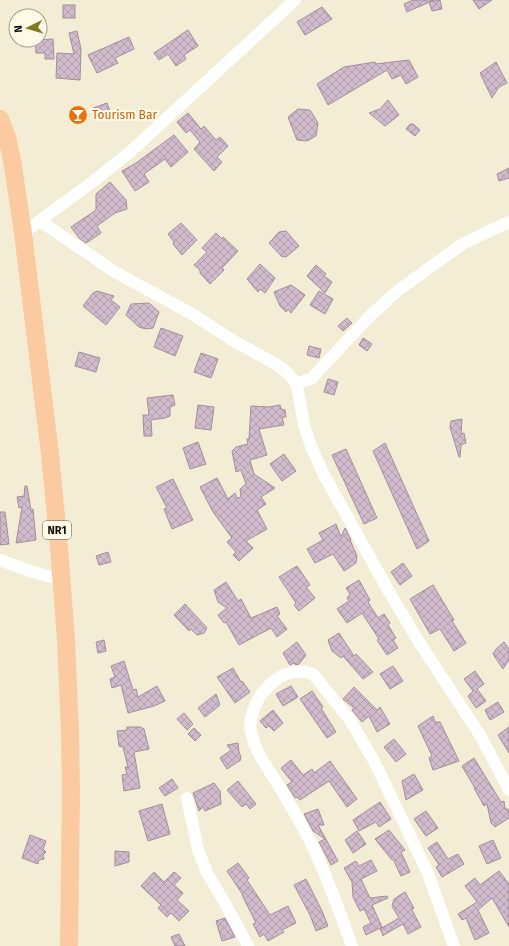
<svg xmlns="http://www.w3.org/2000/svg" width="509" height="946" font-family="'Fira Sans',sans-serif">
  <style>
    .building { fill: url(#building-cross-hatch); stroke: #a18d9c }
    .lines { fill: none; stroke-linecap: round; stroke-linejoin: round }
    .minor { stroke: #fff; stroke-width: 12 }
    .highway { stroke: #fccaa0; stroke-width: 18 }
    .labels { text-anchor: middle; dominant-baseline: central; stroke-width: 4; stroke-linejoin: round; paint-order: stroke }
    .shield { fill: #fffae7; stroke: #58554a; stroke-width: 1 }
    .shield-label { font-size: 11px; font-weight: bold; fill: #100e06 }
    .food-label { font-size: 12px; fill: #c56008; stroke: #fffae7; text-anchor: start }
  </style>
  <defs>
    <pattern id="building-cross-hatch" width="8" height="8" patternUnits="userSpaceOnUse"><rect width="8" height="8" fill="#d0bacb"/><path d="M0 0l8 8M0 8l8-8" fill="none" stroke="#b29fad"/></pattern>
  </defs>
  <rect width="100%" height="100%" fill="#f3edd5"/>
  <g class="building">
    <path d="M413,0H434L407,12L404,4Z"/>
    <path d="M440,0L442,9L432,11L429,2Z"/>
    <path d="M473,0H492L479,9Z"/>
    <rect x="63" y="5" width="12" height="13"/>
    <path d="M322,7L332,19L305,35L297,22Z"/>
    <path d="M188,30L198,46L184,55L186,59L176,66L168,54L159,60L154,53Z"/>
    <path d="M77,31L81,49L80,80L56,78L57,53L74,54L69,33Z"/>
    <path d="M129,37L134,49L115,58L118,63L97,73L88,55Z"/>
    <path d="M53,39L54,59H45V53H36L35,40Z"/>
    <path d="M409,60L418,77L406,84L401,75L392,79L387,70L328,105L317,84L344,67L375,62L376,64Z"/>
    <path d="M496,62L507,83L499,87L492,98L480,73Z"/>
    <path d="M388,100L399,115L385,126L369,113L380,109Z"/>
    <path d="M107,103L110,111L96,116L93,108Z"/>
    <path d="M298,109L310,110L318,123L316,136L307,141L297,140L288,117Z"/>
    <path d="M188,113L201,129L204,126L216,140L220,137L228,146L217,157L222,162L214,171L194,149L200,142L190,130L186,133L177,122Z"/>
    <path d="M410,124H413L420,130L415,136L406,129Z"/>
    <path d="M174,135L188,152L171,167L165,159L144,174L149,182L135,191L122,171L136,163Z"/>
    <path d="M509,168V178L499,181L497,174Z"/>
    <path d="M110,182L126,200L127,209L115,213L97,226L101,233L86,243L79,238L71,227L96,210V194Z"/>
    <path d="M181,223L197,240L182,255L173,244L174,242L168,234Z"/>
    <path d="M286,231L299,246L286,257L281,256L269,243L279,232Z"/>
    <path d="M216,233L222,239L223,237L238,251L222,268L224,270L210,284L200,273V270L194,265L207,252L202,248Z"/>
    <path d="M260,264L275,278L265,293L260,289L258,292L247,279Z"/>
    <path d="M316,265L326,274L324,276L332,282L325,293L307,276Z"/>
    <path d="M291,285L305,295L291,313L288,309L286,312L280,306L274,292Z"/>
    <path d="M97,291L114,296L111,300L120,307L106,325L83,306L93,293Z"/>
    <path d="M319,291L333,299L325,314L310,305Z"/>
    <path d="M149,303L159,312L153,328L146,329L139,327L126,315L131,304Z"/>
    <path d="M347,318L352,323L343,331L338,326Z"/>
    <path d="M161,328L183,336L175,356L154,347Z"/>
    <path d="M363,338L372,344L367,351L359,345Z"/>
    <path d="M309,346L321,349L319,358L307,355Z"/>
    <path d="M79,352L100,358L96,372L75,366Z"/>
    <path d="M201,353L218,359L211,378L194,372Z"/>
    <path d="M328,379L338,382L334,395L324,392Z"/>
    <path d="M173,395L175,405L170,407V416L165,418L151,420L152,436H144L143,415H149L147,398Z"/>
    <path d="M198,405L214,407L211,430L195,428Z"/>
    <path d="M280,405L281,409L285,410L286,417H282L284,425L259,429L267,455L250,460L254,474L275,488L261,497L266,504L257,510L267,529L246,541L253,548L239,561L233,555L236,552L227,542L232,538L213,512L200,487L217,478L228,499L235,493L237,498L241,497L240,489L246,484L241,470L236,472L232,451L236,447L248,444L247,439H249L251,406L268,407Z"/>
    <path d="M462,419L461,434L464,433L466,443L461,445L460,457H459L450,427L451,421Z"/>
    <path d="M198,442L206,464L190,469L183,448Z"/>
    <path d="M385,443L429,541L417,549L373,451Z"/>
    <path d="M346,449L377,518L364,524L332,455Z"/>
    <path d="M284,454L296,471L282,481L270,464Z"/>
    <path d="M173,479L193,520L172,529L164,509L167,508L156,487Z"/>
    <path d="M25,486H27L31,510L33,509L36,540L16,543L22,507L19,508L17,497L24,496Z"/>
    <path d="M0,512H5L9,544L0,545Z"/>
    <path d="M336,524L341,537L345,528L351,540H350L357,556L356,563L344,571L333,554L315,563L307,549L323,540L319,533Z"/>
    <path d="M108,552L111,562L99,565L96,556Z"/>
    <path d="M403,563L412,576L400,585L391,572Z"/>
    <path d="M297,566L310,585L306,587L315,598L299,611L294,605L296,603L279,577Z"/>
    <path d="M359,580L370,600L368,602L378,618L384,614L390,623L388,625L396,638L393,640L398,648L387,655L377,640L379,639L362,613L347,623L337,609L349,601L347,598L350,594L346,588Z"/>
    <path d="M226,582L238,601L241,599L251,618L277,607L280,614L277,616L287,629L277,637L271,628L239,645L226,622L224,623L218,615L227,608L218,602L214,590Z"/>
    <path d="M433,585L454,620L452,621L466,643L454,651L440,629L430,634L410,599Z"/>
    <path d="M185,604L207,628L204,633L197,635L191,629L189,631L174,615Z"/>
    <path d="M339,633L354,656L356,654L373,672L363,679L343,656L341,658L332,651L328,640Z"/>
    <path d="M104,640L106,651L98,653L96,642Z"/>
    <path d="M297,642L306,655L299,664L296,665L294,663L290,665L283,653Z"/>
    <path d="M504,642L509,649V660L503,669L493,654L496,649Z"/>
    <path d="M124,661L133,690L136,689L138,697L157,686L165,701L154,706L128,713L121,685L112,688L110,679L115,677L111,666Z"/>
    <path d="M393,666L403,681L390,689L380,674Z"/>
    <path d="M233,668L241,682L242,681L250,692L235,703L217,677Z"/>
    <path d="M475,671L484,684L477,689L486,701L476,708L468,696L473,691L464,679Z"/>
    <path d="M291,686L298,697L283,706L276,694Z"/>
    <path d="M354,687L377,710L380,707L390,724L377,732L369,716L362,722L352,710L354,708L343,699Z"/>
    <path d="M312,691L323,707L321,708L336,732L327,738L300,699Z"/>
    <path d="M216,694L220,705L205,717L198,708Z"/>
    <path d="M498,702L504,712L490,720L485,710Z"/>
    <path d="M273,710L283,723L274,731L269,726L266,728L260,721Z"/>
    <path d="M184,713L193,724L187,730L177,719Z"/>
    <path d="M433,716L435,722H440L459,761L433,770L429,758L432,756L418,726Z"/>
    <path d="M127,727H140L144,729L149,749L134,752L140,788L124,791L122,775L127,774L125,767H128L123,747L119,746L117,731L127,730Z"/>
    <path d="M509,727V753L498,735Z"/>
    <path d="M194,728L201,735L195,741L188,734Z"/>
    <path d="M394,739L406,754L396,762L384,747Z"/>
    <path d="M238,743L239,752L241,757L240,761H239L227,769L220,758L231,750L227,745Z"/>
    <path d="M474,758L501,802L504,801L505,809H508L509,812V818L495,827L491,823L487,804L484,806L474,788H475L462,766Z"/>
    <path d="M291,760L303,775L312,769L314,773L330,761L357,799L347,807L329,781L300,800L297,797L295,798L287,785L292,782L281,768Z"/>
    <path d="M414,774L423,790L406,800L402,781Z"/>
    <path d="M172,779L178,788L165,796L159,788Z"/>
    <path d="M238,781L256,804L250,809L246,804L242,807L227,790Z"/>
    <path d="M214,783L220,791L221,804L205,811L203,807L199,811L193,793Z"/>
    <path d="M380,802L391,819L379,827L376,822L359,831L353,820Z"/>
    <path d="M162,804L170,834L148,841L139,811Z"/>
    <path d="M318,809L324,825H318L338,861L331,865L319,842L325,839L313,831L304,814Z"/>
    <path d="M426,811L438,828L426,836L414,819Z"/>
    <path d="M389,830L405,850L401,852L410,872L401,876L393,859L392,860L375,839Z"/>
    <path d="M357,831L366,844L353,853L345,840Z"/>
    <path d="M30,835L46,841L43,849L46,852L43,855L44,859L39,860L38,864L22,858Z"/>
    <path d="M493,840L501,858L487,864L479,846Z"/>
    <path d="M437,842L448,859L458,854L464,864L442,877L436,867L439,865L428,848Z"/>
    <path d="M115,851L129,852V862L115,866Z"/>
    <path d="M371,860L377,871L361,879L370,898L387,896L388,898L372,905L382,927L366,935L363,927L371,923L364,909L360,911L353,897L352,882L344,868L356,861L359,866Z"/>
    <path d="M238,863L249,878L247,880L270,915L288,906L296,923L282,930L284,932L268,941L264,934L260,937L253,924L256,923L242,895H243L227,871Z"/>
    <path d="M499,871L509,884V927L492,898L478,910L489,933L475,940L466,918L462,920L458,914L477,902L465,886L475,878L480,885Z"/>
    <path d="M154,872L164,882L174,872L181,878L174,885L183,893L177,900L189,911L179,921L171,913L167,917L158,908L161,905L141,886Z"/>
    <path d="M306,879L322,911L328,926L316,931L310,915L294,885Z"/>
    <path d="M405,892L414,908L412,910L421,927L408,934L403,924L382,936L383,935L380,929L399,918L392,906L394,899Z"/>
    <path d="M225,918L235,937L222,941L216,921Z"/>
    <path d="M179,934L185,946H175L171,937Z"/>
  </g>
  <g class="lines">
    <g class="minor">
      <path d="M40,221L115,272L194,315L232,340L274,363L287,372L295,382L298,391L304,425L311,446L324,475L388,590L419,642L480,735L509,790"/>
      <path d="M23,233L95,180L130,152L295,0"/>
      <path d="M295,382H301L311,379L369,317L396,292L464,243L509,222"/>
      <path d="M0,560L33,572L62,580"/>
      <path d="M187,798L198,850L207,873L222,898L248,946"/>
      <path d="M352,946C339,910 326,873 309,839C299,820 288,801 277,783C267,767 255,751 251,732C249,725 251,718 253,711C261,687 286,664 313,674L350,720L374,761L427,871L454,946"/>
    </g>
    <path class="highway" d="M0,119L7,137L12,160L23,233L50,454L59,548L66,640L70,733L71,791L69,946"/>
  </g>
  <defs>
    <symbol id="bar-disc" viewBox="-11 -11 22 22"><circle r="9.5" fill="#e8710a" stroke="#fffae7"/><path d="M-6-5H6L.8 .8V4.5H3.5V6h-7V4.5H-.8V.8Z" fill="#fff"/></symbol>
  </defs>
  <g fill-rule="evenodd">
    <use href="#bar-disc" x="67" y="104" width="22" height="22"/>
  </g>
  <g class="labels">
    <rect class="shield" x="43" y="521" width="28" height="18" rx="3"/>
    <g class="shield-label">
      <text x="57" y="530">NR1</text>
    </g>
    <g class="food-label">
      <text x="92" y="115">Tourism Bar</text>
    </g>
  </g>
  <g transform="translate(28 28) rotate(265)"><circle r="19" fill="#fffae7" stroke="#9f9c8d"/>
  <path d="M0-3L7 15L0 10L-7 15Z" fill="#7c7b22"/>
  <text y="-6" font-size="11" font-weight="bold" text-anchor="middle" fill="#100e06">N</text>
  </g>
</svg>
